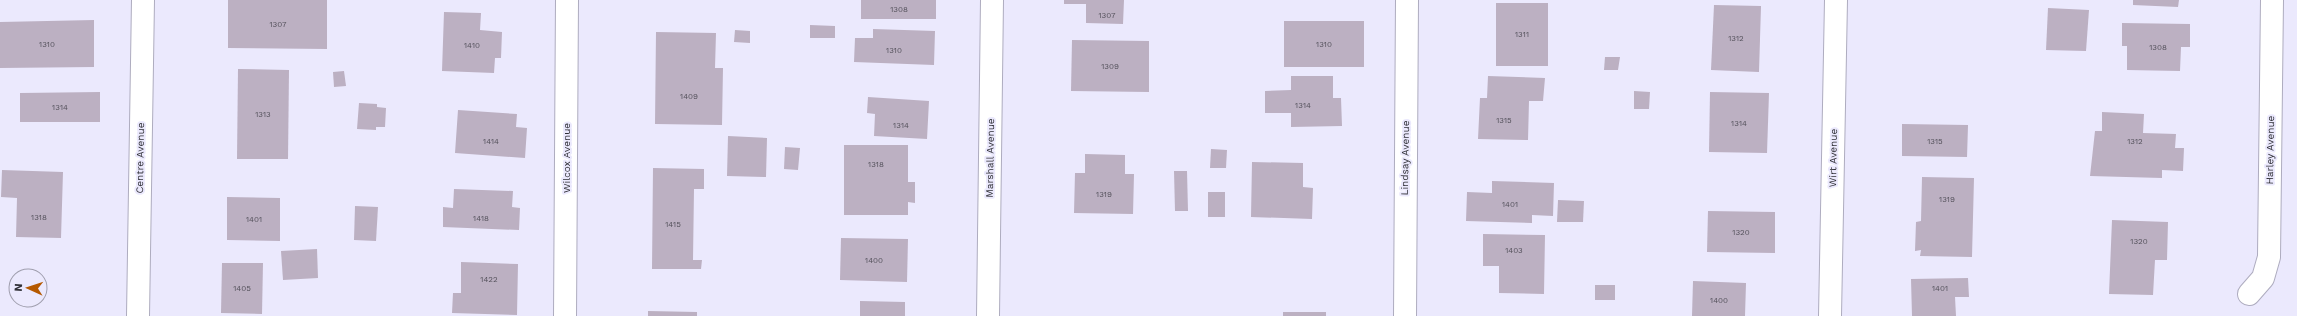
<svg xmlns="http://www.w3.org/2000/svg" width="2297" height="316" font-family="'Work Sans',sans-serif">
  <style>
    .building { fill: #bcb0c2 }
    .lines { fill: none; stroke-linecap: round; stroke-linejoin: round }
    .minor-casing { stroke: #aeacbf; stroke-width: 24 }
    .minor { stroke: #fff; stroke-width: 22 }
    .labels { text-anchor: middle; dominant-baseline: central; stroke-width: 4; stroke-linejoin: round; paint-order: stroke }
    .number-label { font-size: 8px; fill: #53505a }
    .street-label { font-size: 10px; fill: #303037; stroke: #ebe9fd }
  </style>
  <rect width="100%" height="100%" fill="#ebe9fd"/>
  <g class="building">
    <path d="M228,0H327V49L228,48Z"/>
    <rect x="861" y="0" width="75" height="19"/>
    <path d="M1064,0H1124L1123,24L1086,23V4H1064Z"/>
    <path d="M2133,0H2179L2178,7L2133,5Z"/>
    <rect x="1496" y="3" width="52" height="63"/>
    <path d="M1714,5L1761,6L1759,72L1711,70Z"/>
    <path d="M2048,8L2089,10L2086,51L2046,50Z"/>
    <path d="M444,12L481,13L480,30L502,32L501,58H495L494,73L442,71Z"/>
    <path d="M94,20V67L0,68V22Z"/>
    <rect x="1284" y="21" width="80" height="46"/>
    <path d="M2122,23L2190,24V47H2181L2180,71L2127,70V46H2122Z"/>
    <path d="M810,25L835,26V38H810Z"/>
    <path d="M873,29L935,31L934,65L854,62L855,38H873Z"/>
    <path d="M735,30L750,31V43L734,42Z"/>
    <path d="M656,32L716,33L715,68H723L722,125L655,124Z"/>
    <path d="M1072,40L1149,41V92L1071,91Z"/>
    <path d="M1605,57H1620L1618,70H1604Z"/>
    <path d="M238,69L289,70L288,159H237Z"/>
    <path d="M344,71L346,86L334,87L333,72Z"/>
    <path d="M1291,76H1333V98H1341L1342,126L1291,127V113H1265V91L1291,90Z"/>
    <path d="M1488,76L1545,78L1543,101H1529L1528,140L1478,139L1480,98H1487Z"/>
    <path d="M1634,91L1650,92L1649,109H1634Z"/>
    <path d="M100,92V122H20V93Z"/>
    <path d="M1710,92L1769,93L1767,153L1709,152Z"/>
    <path d="M868,97L929,101L927,139L874,136L875,114L867,113Z"/>
    <path d="M359,103L377,104V107L386,108L385,127H376V130L357,129Z"/>
    <path d="M458,110L517,114L516,127L527,128L525,158L455,153Z"/>
    <path d="M2102,112L2144,114L2143,133L2176,134L2175,148H2184L2183,171L2162,170V178L2090,176L2095,131H2102Z"/>
    <path d="M1902,124L1968,125L1967,157L1902,156Z"/>
    <path d="M728,136L767,138L766,177L727,176Z"/>
    <path d="M844,145H908V182H915V203L908,202V215H844Z"/>
    <path d="M785,147L800,148L798,170L784,169Z"/>
    <path d="M1211,149L1227,150L1226,168H1210Z"/>
    <path d="M1085,154L1125,155V174H1134L1133,214L1074,213L1075,173H1085Z"/>
    <path d="M1252,162L1303,163V187L1313,188L1312,219L1251,217Z"/>
    <path d="M653,168L704,169V189H694L693,260H702L701,269H652Z"/>
    <path d="M2,170L63,172L61,238L16,237L17,198L1,197Z"/>
    <path d="M1174,171H1187L1188,211H1175Z"/>
    <path d="M1922,177L1974,178L1972,257L1920,256L1921,250L1915,251L1916,222L1921,221Z"/>
    <path d="M1492,181L1554,183L1553,216L1532,215V223L1466,221L1467,192L1492,193Z"/>
    <path d="M454,189L513,191L512,207L520,208L519,230L443,227V207L453,208Z"/>
    <rect x="1208" y="192" width="17" height="25"/>
    <path d="M227,197L280,198V241L227,240Z"/>
    <path d="M1558,200L1584,201L1583,222H1557Z"/>
    <path d="M355,206L378,207L376,241L354,240Z"/>
    <path d="M1708,211L1775,212V253L1707,252Z"/>
    <path d="M2112,220L2168,222L2167,260H2155L2153,295L2109,294Z"/>
    <path d="M1483,234L1545,235L1544,294L1499,293V266H1483Z"/>
    <path d="M841,238L908,239L907,282L840,280Z"/>
    <path d="M317,249L318,278L283,280L281,251Z"/>
    <path d="M461,262L518,264L517,315L452,313L453,293H461Z"/>
    <path d="M222,263H263L262,314L221,313Z"/>
    <path d="M1968,278L1969,297H1955L1956,316H1912L1911,279Z"/>
    <path d="M1693,281L1746,283L1745,316H1692Z"/>
    <rect x="1595" y="285" width="20" height="15"/>
    <path d="M860,301L905,302V316H860Z"/>
    <path d="M648,311L697,312V316H648Z"/>
    <rect x="1283" y="312" width="43" height="4"/>
  </g>
  <g class="lines">
    <defs>
      <g id="minor">
        <path d="M2249,294L2263,278L2269,257L2272,0"/>
        <path d="M138,316L143,0"/>
        <path d="M565,316L567,0"/>
        <path d="M988,316L992,0"/>
        <path d="M1405,316L1407,0"/>
        <path d="M1830,316L1836,0"/>
      </g>
    </defs>
    <use href="#minor" class="minor-casing"/>
    <use href="#minor" class="minor"/>
  </g>
  <g class="labels">
    <g class="number-label">
      <text x="899" y="9">1308</text>
      <text x="1107" y="15">1307</text>
      <text x="278" y="24">1307</text>
      <text x="1522" y="34">1311</text>
      <text x="1736" y="38">1312</text>
      <text x="47" y="44">1310</text>
      <text x="1324" y="44">1310</text>
      <text x="472" y="45">1410</text>
      <text x="2158" y="47">1308</text>
      <text x="894" y="50">1310</text>
      <text x="1110" y="66">1309</text>
      <text x="689" y="96">1409</text>
      <text x="1303" y="105">1314</text>
      <text x="60" y="107">1314</text>
      <text x="263" y="114">1313</text>
      <text x="1504" y="120">1315</text>
      <text x="1739" y="123">1314</text>
      <text x="901" y="125">1314</text>
      <text x="491" y="141">1414</text>
      <text x="1935" y="141">1315</text>
      <text x="2135" y="141">1312</text>
      <text x="876" y="164">1318</text>
      <text x="1104" y="194">1319</text>
      <text x="1947" y="199">1319</text>
      <text x="1510" y="204">1401</text>
      <text x="39" y="217">1318</text>
      <text x="481" y="218">1418</text>
      <text x="254" y="219">1401</text>
      <text x="673" y="224">1415</text>
      <text x="1741" y="232">1320</text>
      <text x="2139" y="241">1320</text>
      <text x="1514" y="250">1403</text>
      <text x="874" y="260">1400</text>
      <text x="489" y="279">1422</text>
      <text x="242" y="288">1405</text>
      <text x="1940" y="288">1401</text>
      <text x="1719" y="300">1400</text>
    </g>
    <g class="street-label">
      <text transform="translate(2270 150) rotate(-89)">Harley Avenue</text>
      <text transform="translate(140 158) rotate(-89)">Centre Avenue</text>
      <text transform="translate(566 158) rotate(-90)">Wilcox Avenue</text>
      <text transform="translate(990 158) rotate(-89)">Marshall Avenue</text>
      <text transform="translate(1405 158) rotate(-89)">Lindsay Avenue</text>
      <text transform="translate(1833 158) rotate(-89)">Wirt Avenue</text>
    </g>
  </g>
  <g transform="translate(28 288) rotate(273)"><circle r="19" fill="#ebe9fd" stroke="#a09fae"/>
  <path d="M0-3L7 15L0 10L-7 15Z" fill="#b55900"/>
  <text y="-6" font-size="11" font-weight="bold" text-anchor="middle" fill="#303037">N</text>
  </g>
</svg>
